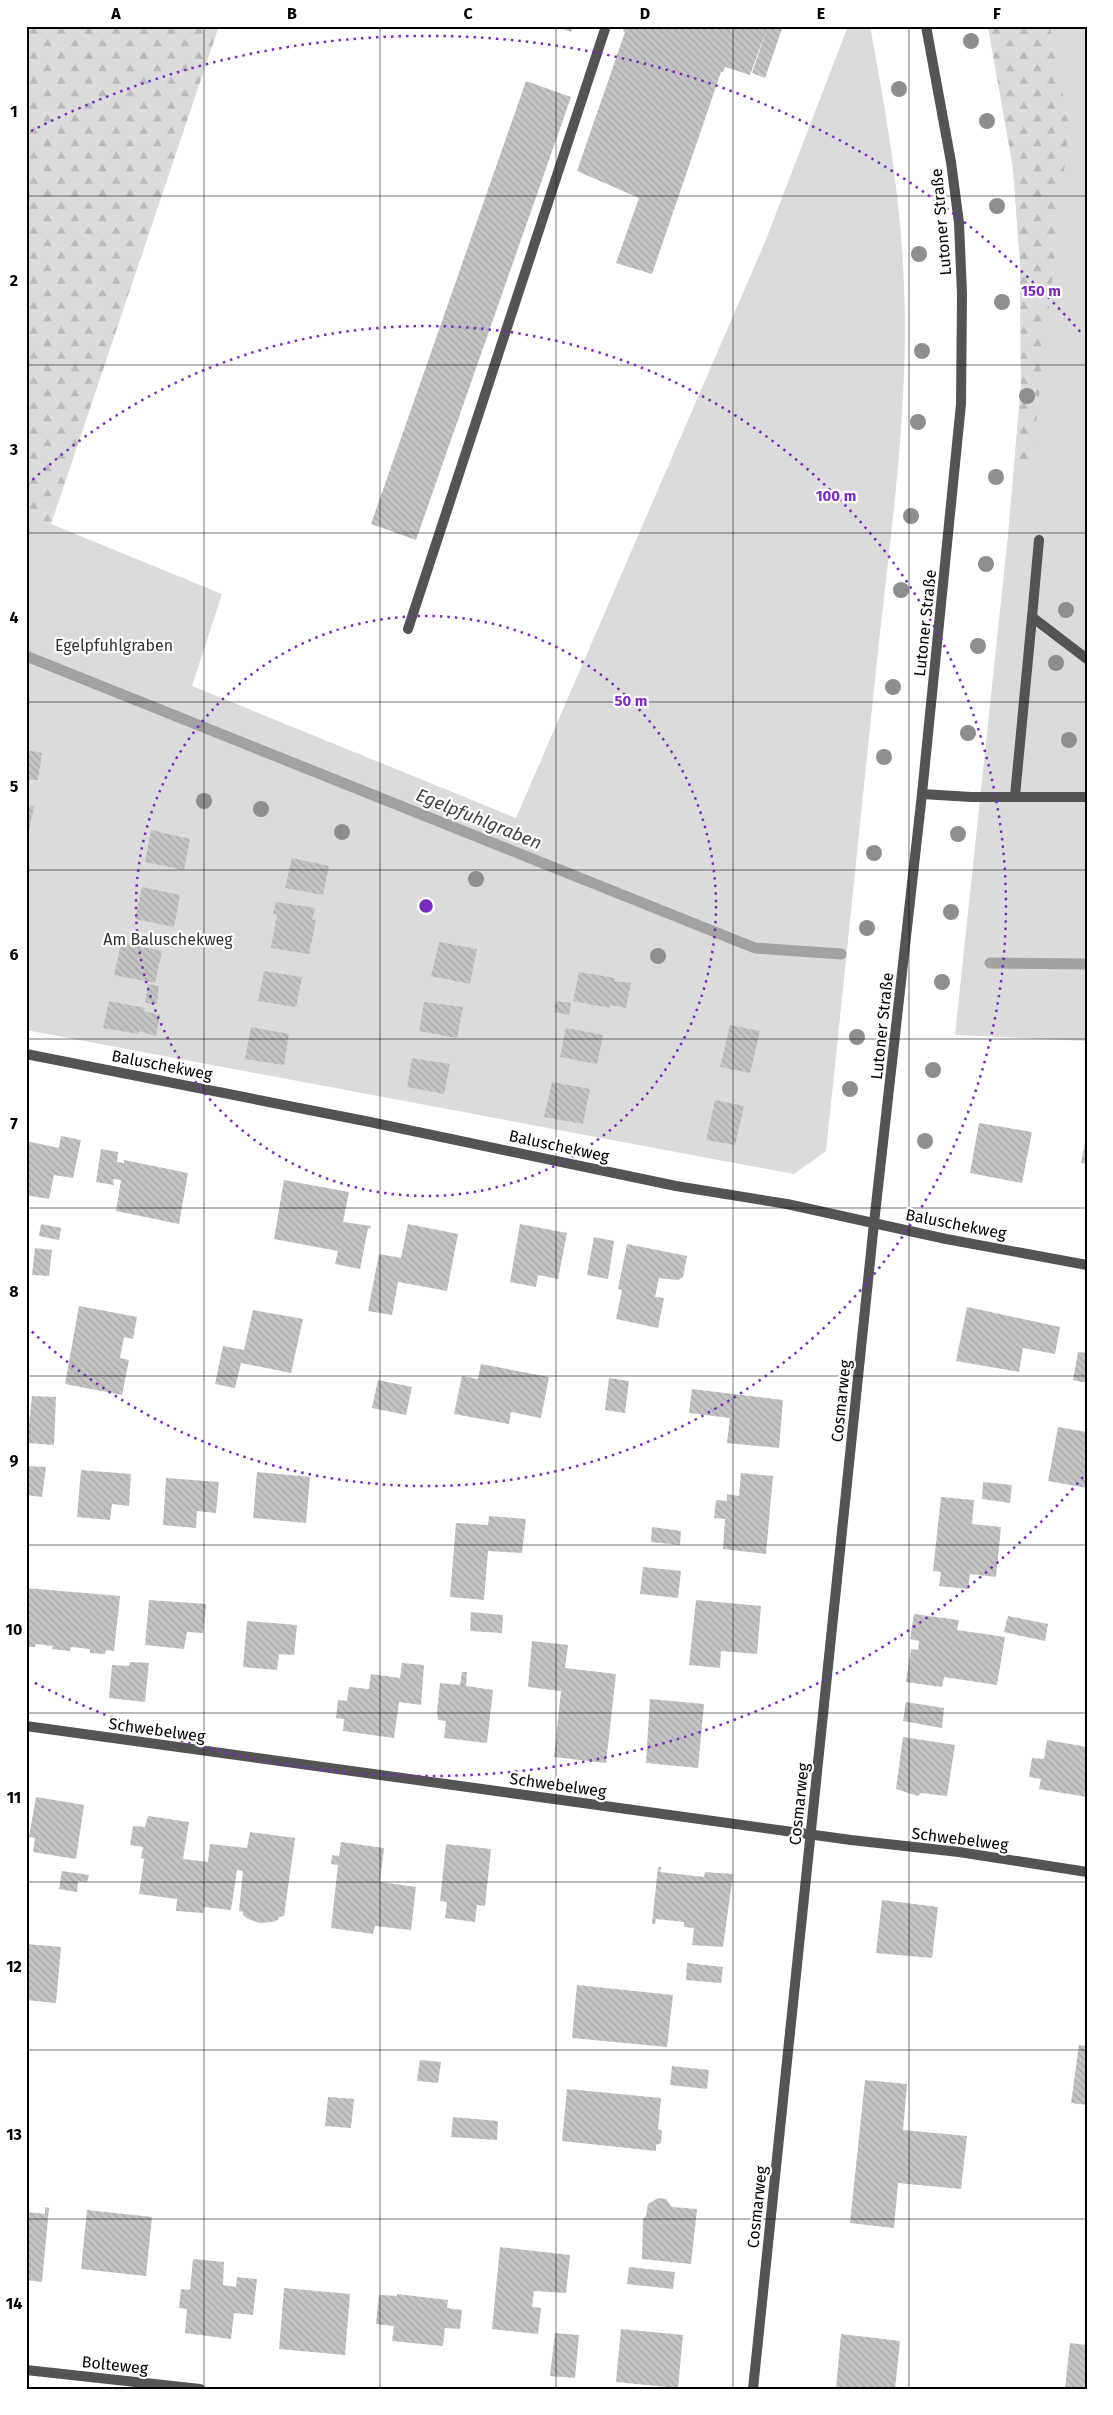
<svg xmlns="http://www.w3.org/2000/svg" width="1113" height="2415" font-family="'Fira Sans',sans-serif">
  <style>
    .green { fill: #dbdbdb }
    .forest { fill: url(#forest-firs) }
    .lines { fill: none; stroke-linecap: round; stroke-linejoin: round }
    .stream { stroke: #a2a2a2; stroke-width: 11 }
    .building { fill: url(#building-back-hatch) }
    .service { stroke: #545454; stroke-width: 10 }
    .minor { stroke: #545454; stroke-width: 10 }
    .tertiary { stroke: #545454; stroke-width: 10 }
    .tree { fill: #8e8e8e }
    .grid { fill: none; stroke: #000; stroke-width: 1; stroke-opacity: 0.55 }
    .ring { fill: none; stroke: #7b2cbf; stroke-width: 2.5; stroke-dasharray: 2.5 5 }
    .labels { text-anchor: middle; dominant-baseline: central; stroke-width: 4.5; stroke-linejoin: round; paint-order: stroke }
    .street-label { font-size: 16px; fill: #000; stroke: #fff }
    .park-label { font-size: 16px; fill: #323232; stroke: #fff }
    .water-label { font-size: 18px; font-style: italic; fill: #434343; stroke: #fff }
    .centre { fill: #7b2cbf; stroke: #fff; stroke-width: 2.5 }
    .ring-label { font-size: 15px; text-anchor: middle; font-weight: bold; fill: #7b2cbf; stroke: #fff; stroke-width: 4.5; stroke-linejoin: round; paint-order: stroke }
    .neatline { fill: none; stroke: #000; stroke-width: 2 }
    .grid-label { font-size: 16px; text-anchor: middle; font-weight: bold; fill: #000 }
  </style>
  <defs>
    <pattern id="forest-firs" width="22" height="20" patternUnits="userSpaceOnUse" patternTransform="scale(1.25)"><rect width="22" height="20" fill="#dbdbdb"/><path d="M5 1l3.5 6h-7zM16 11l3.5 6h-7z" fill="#bababa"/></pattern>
    <pattern id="building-back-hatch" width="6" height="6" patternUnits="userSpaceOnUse" patternTransform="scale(1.25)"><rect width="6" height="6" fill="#c4c4c4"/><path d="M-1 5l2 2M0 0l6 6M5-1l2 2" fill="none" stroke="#a7a7a7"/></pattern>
  </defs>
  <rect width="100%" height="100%" fill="#fff"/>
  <g class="green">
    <path d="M848,26H870C886,112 901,198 904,285C909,404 892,524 879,642C861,812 844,981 826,1151L794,1174L26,1030V517L51,524L222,594L192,686L516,818L765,242Z"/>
    <path d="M988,26H1087V1041L955,1035L1008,535L1021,385L1020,262L1013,168Z"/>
  </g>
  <g class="forest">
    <path d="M26,26H219L51,524L26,517Z"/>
    <path d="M988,26H1050L1069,126L1032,461L1022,475L1015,456L1021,385L1020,262L1013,168Z"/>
  </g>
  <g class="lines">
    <g class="stream">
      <path d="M26,656L755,948L841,954"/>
      <path d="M990,963L1087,964"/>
    </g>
  </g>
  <g class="building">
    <path d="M555,26H573L571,32Z"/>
    <path d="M625,26H783L765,78L752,73L767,29L750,75L725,67L723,72H721L652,274L616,263L639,198L577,171L625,32L623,31Z"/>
    <path d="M526,81L571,97L416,540L371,524Z"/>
    <path d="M26,750L42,753L38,780L26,779Z"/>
    <path d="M26,805L34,806L27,841H26Z"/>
    <path d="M151,830L190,839L184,870L145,862Z"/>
    <path d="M292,858L329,866L323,895L285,888Z"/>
    <path d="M142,887L180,895L174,927L135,919Z"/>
    <path d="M276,902L315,908L312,920H316L309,954L271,948L277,914H273Z"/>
    <path d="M439,942L477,949L470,984L431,976Z"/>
    <path d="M121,943L162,951L155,983L114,975Z"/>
    <path d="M264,971L302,977L296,1007L258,1001Z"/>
    <path d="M579,972L615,978L614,981L631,983L626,1008L610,1005L609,1008L573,1001Z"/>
    <path d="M148,984L159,986L157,1004L145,1003Z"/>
    <path d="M109,1001L145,1008L144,1011L160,1015L156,1036L139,1031V1034L103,1028Z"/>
    <path d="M556,1001L571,1003L569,1015L554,1012Z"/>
    <path d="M424,1002L463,1007L457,1038L419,1031Z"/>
    <path d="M730,1025L760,1031L750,1073L720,1067Z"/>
    <path d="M251,1027L289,1034L284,1065L245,1059Z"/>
    <path d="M566,1028L603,1035L597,1064L560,1057Z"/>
    <path d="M412,1058L450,1064L444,1094L407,1087Z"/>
    <path d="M552,1082L590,1089L583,1124L544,1117Z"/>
    <path d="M715,1100L744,1106L735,1145L706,1140Z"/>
    <path d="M979,1123L1032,1132L1022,1183L970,1173Z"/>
    <path d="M61,1136L81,1140L73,1178L54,1175L49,1199L26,1195V1141L59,1148Z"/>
    <path d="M1086,1138H1087V1164L1081,1163Z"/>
    <path d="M101,1149L118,1152L117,1162L124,1163V1160L188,1173L179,1224L116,1211L121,1180L113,1179L114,1185L96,1182Z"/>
    <path d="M284,1180L349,1192L343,1222L371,1226L370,1229L368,1228L360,1269L335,1264L338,1251L274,1239Z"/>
    <path d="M41,1224L61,1228L59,1240L39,1236Z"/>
    <path d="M408,1224L458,1234L447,1291L398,1282L392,1315L368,1311L379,1254L401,1258Z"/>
    <path d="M520,1224L567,1233L558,1279L538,1275L536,1287L510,1282Z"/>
    <path d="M594,1237L614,1241L608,1279L587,1275Z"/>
    <path d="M627,1244L687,1256L683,1277L678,1280L659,1278L655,1297L664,1298L658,1328L616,1319L622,1290L618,1289Z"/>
    <path d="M35,1248L52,1250L49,1276L32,1275Z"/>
    <path d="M79,1306L137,1317L133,1339L124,1337L120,1358L129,1360L122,1395L65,1384Z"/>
    <path d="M967,1307L1060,1327L1055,1354L1023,1348L1019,1372L956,1361Z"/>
    <path d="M253,1310L303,1319L291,1373L241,1363L235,1388L215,1384L223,1346L244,1350Z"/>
    <path d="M1078,1352L1087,1353V1383L1073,1380Z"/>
    <path d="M481,1364L549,1377L541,1418L511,1412L509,1424L454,1414L462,1376L478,1379Z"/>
    <path d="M609,1378L629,1381L625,1413L605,1410Z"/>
    <path d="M378,1380L412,1387L406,1415L372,1408Z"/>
    <path d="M692,1389L783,1400L779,1448L727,1443L730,1418L689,1413Z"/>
    <path d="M32,1396L56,1397L54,1445L27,1443Z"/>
    <path d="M1058,1427L1087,1432V1488L1048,1481Z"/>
    <path d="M26,1466L46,1467L42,1497L26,1495Z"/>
    <path d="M81,1470L131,1474L129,1506L112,1504L110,1520L77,1517Z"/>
    <path d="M257,1472L310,1477L306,1523L253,1518Z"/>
    <path d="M741,1473L773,1476L766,1554L723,1549L725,1519L714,1518L716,1500L727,1501V1494L739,1496Z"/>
    <path d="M166,1478L219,1482L216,1513L197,1511L196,1528L163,1525Z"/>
    <path d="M983,1482L1012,1485L1010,1503L982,1499Z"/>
    <path d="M941,1497L974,1500L972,1524L1001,1527L996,1577L970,1574L968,1589L939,1586L941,1572L933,1571Z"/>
    <path d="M489,1516L526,1519L522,1553L488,1551L484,1600L450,1597L456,1523L488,1525Z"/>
    <path d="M652,1527L681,1531L680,1545L651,1542Z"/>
    <path d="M643,1567L681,1571L678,1598L640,1594Z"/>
    <path d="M26,1588L120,1596L114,1651L106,1650L105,1654L90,1653V1649L71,1647L70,1651L52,1649L53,1646L36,1644L35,1647H26Z"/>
    <path d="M149,1600L206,1604L203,1633L187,1632L184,1649L145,1645Z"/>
    <path d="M696,1600L761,1606L757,1654L721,1651L720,1668L689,1665Z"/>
    <path d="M471,1612L503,1615L502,1633L470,1631Z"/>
    <path d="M914,1614L959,1620L957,1630L1005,1637L997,1685L944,1677L942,1687L906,1682L911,1649L918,1650L919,1641L910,1639Z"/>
    <path d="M1008,1616L1048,1624L1045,1641L1004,1632Z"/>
    <path d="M247,1621L297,1625L294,1655L279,1654L277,1670L243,1667Z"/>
    <path d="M532,1641L568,1645L565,1668L616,1674L606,1763L554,1757L561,1691L528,1687Z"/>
    <path d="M130,1662L149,1663L145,1702L109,1698L112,1665L129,1666Z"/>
    <path d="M402,1663L424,1665L421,1705L399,1702L394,1738L343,1731L344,1719L336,1718L338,1700L347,1701L349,1687L369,1689L371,1674L400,1678Z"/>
    <path d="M462,1672H467L466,1686L493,1690L487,1743L444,1738L446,1721L438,1720L437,1712L440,1683L460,1685Z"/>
    <path d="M650,1699L704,1704L698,1768L646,1763Z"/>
    <path d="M906,1702L944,1708L942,1728L903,1721Z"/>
    <path d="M903,1737L955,1745L947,1796L921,1793L918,1796L896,1789Z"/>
    <path d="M1047,1740L1087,1747V1797L1039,1789L1041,1779L1029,1777L1032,1758L1044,1759Z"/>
    <path d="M36,1797L84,1805L76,1859L33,1852L35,1838L29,1837Z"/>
    <path d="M148,1816L189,1822L183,1859L208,1862L210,1844L247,1848L250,1832L295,1838L284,1916L279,1917L278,1920L272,1922L260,1923L248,1919L243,1915V1912L239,1911L243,1871L237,1870L231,1910L204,1907L203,1913L176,1911L177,1899L139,1894L144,1859L141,1858L143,1847L130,1845L133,1826L145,1827Z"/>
    <path d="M341,1842L384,1848L380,1882L416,1887L411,1930L375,1926L373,1934L331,1928L338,1865L331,1864L332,1855L339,1856Z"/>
    <path d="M446,1844L491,1849L485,1906L477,1905L475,1922L445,1918L447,1902L440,1901Z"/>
    <path d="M658,1867H661L660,1872L704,1877L705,1872L733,1874L723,1947L692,1945L694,1928L684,1927V1922L656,1919L655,1924H652Z"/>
    <path d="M62,1871L89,1875L87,1882L78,1881L77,1892L59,1889Z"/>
    <path d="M882,1900L938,1907L932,1958L876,1953Z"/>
    <path d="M26,1944L61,1947L56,2003L26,2000Z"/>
    <path d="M687,1963L723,1967L721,1983L686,1980Z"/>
    <path d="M577,1985L673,1995L667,2047L572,2038Z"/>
    <path d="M1079,2045L1087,2046V2105L1071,2103Z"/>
    <path d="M420,2060L441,2062L438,2083L417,2081Z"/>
    <path d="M672,2066L709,2070L707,2089L670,2085Z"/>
    <path d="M865,2080L907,2084L903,2130L967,2136L961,2189L898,2183L894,2228L850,2223Z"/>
    <path d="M567,2089L661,2098L658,2129L662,2131L661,2143L656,2145V2151L562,2141Z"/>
    <path d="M328,2097L354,2099L351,2128L325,2126Z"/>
    <path d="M453,2117L498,2121L497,2140L451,2137Z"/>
    <path d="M658,2198L666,2199L672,2207L697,2209L691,2264L642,2259L643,2219L646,2216L648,2204Z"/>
    <path d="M45,2207L49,2208L42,2282L26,2280V2212L45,2214Z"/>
    <path d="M87,2210L152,2217L146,2276L81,2269Z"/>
    <path d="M500,2247L570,2255L566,2293L534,2291L532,2307L541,2308L538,2334L492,2329Z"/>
    <path d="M193,2259L224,2262L223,2285L236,2287L237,2277L257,2279L253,2315L234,2313L231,2339L185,2333L187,2309L179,2308L181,2289L190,2290Z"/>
    <path d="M629,2267L675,2272L673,2289L627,2284Z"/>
    <path d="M284,2288L350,2294L345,2355L279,2349Z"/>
    <path d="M397,2294L448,2300L447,2308L462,2310L460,2329L445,2328L443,2346L392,2341L394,2326L376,2324L379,2295L397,2296Z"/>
    <path d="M621,2329L683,2335L678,2388L616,2382Z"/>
    <path d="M555,2333L579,2335L575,2378L550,2376Z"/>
    <path d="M841,2334L900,2341L895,2389H836Z"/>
    <path d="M1070,2343L1087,2345V2389H1065Z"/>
  </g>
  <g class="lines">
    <g class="service">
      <path d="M1032,617L1039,540"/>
      <path d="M408,629L606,26"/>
      <path d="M922,794L971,797H1087"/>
      <path d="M1015,796L1032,617L1087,659"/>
    </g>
    <g class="minor">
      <path d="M26,1054L370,1122L676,1186L787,1204L946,1239L1087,1265"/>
      <path d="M26,1726L851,1840L959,1852L1087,1872"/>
      <path d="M26,2370L200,2389"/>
    </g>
    <path class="tertiary" d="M753,2389L874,1223L922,794L961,404L962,294L959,223L951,162L926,26"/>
  </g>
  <g class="tree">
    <circle cx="971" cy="41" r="8"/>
    <circle cx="899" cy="89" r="8"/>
    <circle cx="987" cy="121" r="8"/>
    <circle cx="997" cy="206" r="8"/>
    <circle cx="919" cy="254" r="8"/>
    <circle cx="1002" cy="302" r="8"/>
    <circle cx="922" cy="351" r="8"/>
    <circle cx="1027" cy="396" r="8"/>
    <circle cx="918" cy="422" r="8"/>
    <circle cx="996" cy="477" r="8"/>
    <circle cx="911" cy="516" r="8"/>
    <circle cx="986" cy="564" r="8"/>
    <circle cx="901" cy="590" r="8"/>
    <circle cx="1066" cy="610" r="8"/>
    <circle cx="978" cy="646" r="8"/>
    <circle cx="1056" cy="663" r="8"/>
    <circle cx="893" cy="687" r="8"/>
    <circle cx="968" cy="733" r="8"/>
    <circle cx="1069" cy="740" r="8"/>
    <circle cx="884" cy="757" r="8"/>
    <circle cx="204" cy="801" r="8"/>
    <circle cx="261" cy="809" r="8"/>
    <circle cx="342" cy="832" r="8"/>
    <circle cx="958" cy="834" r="8"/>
    <circle cx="874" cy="853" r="8"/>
    <circle cx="476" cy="879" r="8"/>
    <circle cx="951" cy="912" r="8"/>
    <circle cx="867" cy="928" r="8"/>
    <circle cx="658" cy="956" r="8"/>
    <circle cx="942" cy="982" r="8"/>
    <circle cx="857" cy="1037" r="8"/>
    <circle cx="933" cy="1070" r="8"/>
    <circle cx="850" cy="1089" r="8"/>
    <circle cx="925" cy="1141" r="8"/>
  </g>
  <path class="grid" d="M204,26V2389M380,26V2389M556,26V2389M733,26V2389M909,26V2389M26,196H1087M26,365H1087M26,533H1087M26,702H1087M26,870H1087M26,1039H1087M26,1208H1087M26,1376H1087M26,1545H1087M26,1713H1087M26,1882H1087M26,2050H1087M26,2219H1087"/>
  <g class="ring">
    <circle cx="426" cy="906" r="290"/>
    <path d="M27 485A580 580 0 1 1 27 1327"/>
    <path d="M1083 1477A870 870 0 0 1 31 1681M31 131A870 870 0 0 1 1083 335"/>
  </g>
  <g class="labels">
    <g class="street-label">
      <text transform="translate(941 222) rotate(-95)">Lutoner Straße</text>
      <text transform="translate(925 623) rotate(-84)">Lutoner Straße</text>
      <text transform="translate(882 1026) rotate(-84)">Lutoner Straße</text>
      <text transform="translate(162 1065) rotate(11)">Baluschekweg</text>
      <text transform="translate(559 1146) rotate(12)">Baluschekweg</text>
      <text transform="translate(956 1224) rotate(11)">Baluschekweg</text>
      <text transform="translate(841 1401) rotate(-84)">Cosmarweg</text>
      <text transform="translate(157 1730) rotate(8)">Schwebelweg</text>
      <text transform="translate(558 1785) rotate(8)">Schwebelweg</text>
      <text transform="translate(799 1804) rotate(-84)">Cosmarweg</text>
      <text transform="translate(960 1839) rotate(7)">Schwebelweg</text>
      <text transform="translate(757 2207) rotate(-84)">Cosmarweg</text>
      <text transform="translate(115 2365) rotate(6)">Bolteweg</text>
    </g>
    <g class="park-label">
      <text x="114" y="645">Egelpfuhlgraben</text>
      <text x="168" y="939">Am Baluschekweg</text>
    </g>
    <g class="water-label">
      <text transform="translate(479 819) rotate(22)">Egelpfuhlgraben</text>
    </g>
  </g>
  <circle cx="426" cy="906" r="8" class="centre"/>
  <g class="ring-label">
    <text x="1041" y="296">150 m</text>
    <text x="836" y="501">100 m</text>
    <text x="631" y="706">50 m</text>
  </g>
  <rect width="1113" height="2415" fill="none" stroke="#ffffff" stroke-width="55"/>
  <rect x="28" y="28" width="1058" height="2360" class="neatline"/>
  <g class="grid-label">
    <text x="116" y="19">A</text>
    <text x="292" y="19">B</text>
    <text x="468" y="19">C</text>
    <text x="645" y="19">D</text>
    <text x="821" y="19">E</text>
    <text x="997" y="19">F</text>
    <text x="14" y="117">1</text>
    <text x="14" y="286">2</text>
    <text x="14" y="455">3</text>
    <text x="14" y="623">4</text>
    <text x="14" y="792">5</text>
    <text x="14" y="960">6</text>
    <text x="14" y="1129">7</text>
    <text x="14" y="1297">8</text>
    <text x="14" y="1466">9</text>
    <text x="14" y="1635">10</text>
    <text x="14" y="1803">11</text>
    <text x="14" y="1972">12</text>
    <text x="14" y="2140">13</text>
    <text x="14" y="2309">14</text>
  </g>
</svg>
